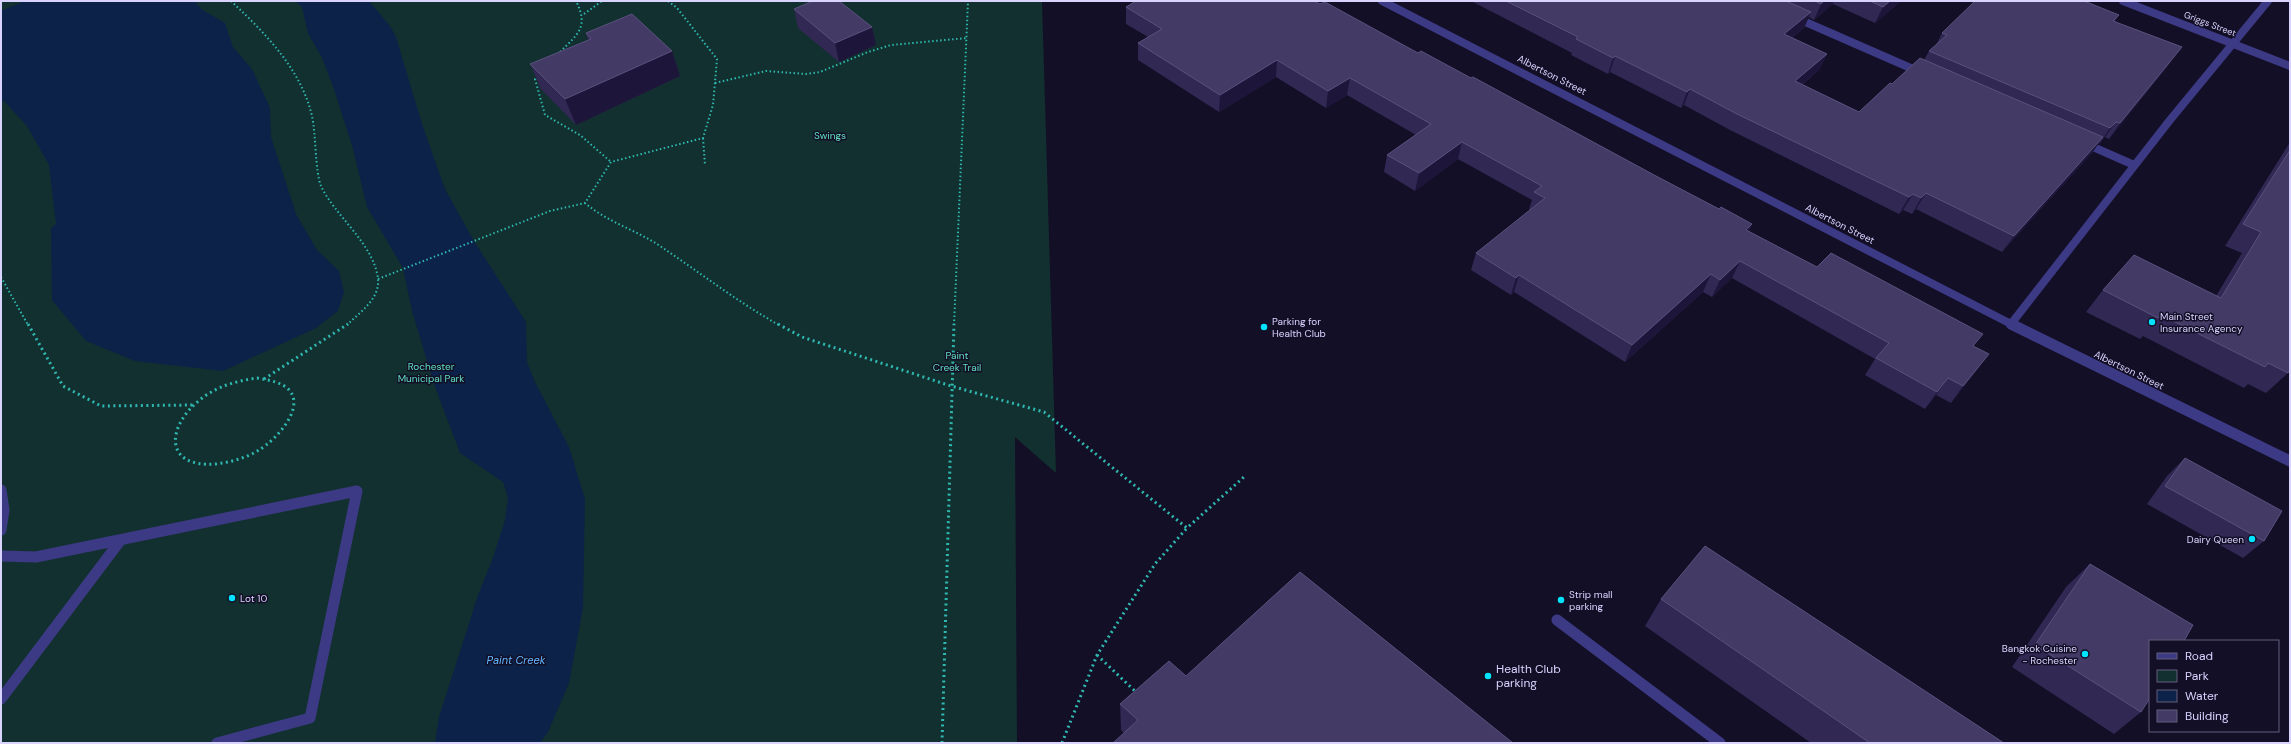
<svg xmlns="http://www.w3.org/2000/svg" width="2291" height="744" font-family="'DM Sans',sans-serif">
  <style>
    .green { fill: #12302f }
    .water { fill: #0c2248 }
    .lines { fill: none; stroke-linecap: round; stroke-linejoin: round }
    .path-far1 { stroke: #2fb8b0; stroke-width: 2; stroke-dasharray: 1.5 2.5; stroke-linecap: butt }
    .path { stroke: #2fb8b0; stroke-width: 3; stroke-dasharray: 2 3.5; stroke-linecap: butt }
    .service-far1 { stroke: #3d3a85; stroke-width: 8 }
    .service { stroke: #3d3a85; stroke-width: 11 }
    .minor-far1 { stroke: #3d3a85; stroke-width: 8 }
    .minor { stroke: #3d3a85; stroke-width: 11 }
    .wall { fill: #312854 }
    .shaded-wall { fill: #1d163a }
    .building { fill: #433a66; stroke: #5a527e }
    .poi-dot { fill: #00e5ff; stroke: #130f26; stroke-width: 1.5 }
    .labels { text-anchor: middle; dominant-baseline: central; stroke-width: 3; stroke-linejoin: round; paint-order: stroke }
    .far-street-label { font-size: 9px; fill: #d9d4ff; stroke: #130f26 }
    .street-label { font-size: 10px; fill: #d9d4ff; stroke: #130f26 }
    .park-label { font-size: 10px; fill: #5fe0c0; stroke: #130f26 }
    .poi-label { font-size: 10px; fill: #d9d4ff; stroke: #130f26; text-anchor: start }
    .water-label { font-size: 11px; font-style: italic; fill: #62b6ff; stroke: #130f26 }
    .near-poi-label { font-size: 12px; fill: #d9d4ff; stroke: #130f26; text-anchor: start }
  </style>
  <rect width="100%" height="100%" fill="#130f26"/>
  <path class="green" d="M1,1H1042L1056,473L1015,437L1017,743H1Z"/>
  <g class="water">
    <path d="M25,1H195L201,9L225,23L233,47L252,69L270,108L271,137L296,214L317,250L339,271L344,292L338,311L316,328L223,371L135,361L86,341L52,300L51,228L56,224L49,165L27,126L4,101L1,100V11Z"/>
    <path d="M295,1H369L390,26L396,37L423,127L445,189L474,241L526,322L527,362L535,382L569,447L585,499L583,608L569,683L548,732L540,743H435L439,717L478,595L493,558L505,520L508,498L503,482L460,453L435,387L412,311L403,268L367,207L353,149L334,89L322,58L308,33L302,7Z"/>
  </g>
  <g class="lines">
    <g class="path-far1">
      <path d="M231,1C265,33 301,69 312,116C316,134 315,171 321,186C335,216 374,244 378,279C380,299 360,312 347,325"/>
      <path d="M668,1L677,8L717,59L713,105L703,138L611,162L585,203C606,221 633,229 657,244C698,271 736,301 779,325"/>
      <path d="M584,14L602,1"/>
      <path d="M560,52C578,34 589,27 576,1"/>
      <path d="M538,76L535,79L545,115L580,135L611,162"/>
      <path d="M715,83L766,71L806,74L820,72L868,52L891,45L967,38"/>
      <path d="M703,138L705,165"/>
      <path d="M1,277L28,325"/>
      <path d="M378,279L550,211L585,203"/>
      <path d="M954,325L968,1"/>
    </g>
    <g class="path">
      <path d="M28,324L63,386L101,406L193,405"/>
      <path d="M778,324L802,337L951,386L1044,412L1187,528L1245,476"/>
      <path d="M257,378C267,380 277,381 286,387C309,405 276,440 259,450C246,458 231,462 216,464C162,468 167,425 201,399C217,386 237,381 257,378Z"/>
      <path d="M264,379L348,324"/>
      <path d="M1097,655L1137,693"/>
      <path d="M942,743L954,324"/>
      <path d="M1062,743L1097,655L1155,564L1187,528"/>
    </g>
    <g class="service-far1">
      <path d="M1794,17L1922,73"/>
      <path d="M2084,143L2134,165"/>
      <path d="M2011,324L2170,120L2268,1"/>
    </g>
    <g class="service">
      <path d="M1,556L36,557L357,491L310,718L217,743"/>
      <path d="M1557,620L1720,743"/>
      <path d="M1,699L120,541"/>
    </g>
    <g class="minor-far1">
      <path d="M1382,1L2013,325"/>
      <path d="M2123,1L2290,66"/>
    </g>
    <g class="minor">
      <path d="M2011,324L2290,461"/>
      <path d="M1,490L4,510L1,530"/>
    </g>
  </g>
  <g class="wall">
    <path d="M1471,1H1901L1875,23L1833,4L1814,20L1809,17L1804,28L1792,38L1827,54L1819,70L1802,85L1859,112L1892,84L1924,60L1929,51L1936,45L1942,33L2119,15L2115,21L2171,62L2109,139L2105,137L2099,144V143L2092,153L2002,252L1916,209L1912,214L1903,210L1899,214L1730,130L1684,105L1681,108L1610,72L1608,74L1571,55L1572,53Z"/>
    <path d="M1126,7L1418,53L1656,176L1719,209L1752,224L1749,231L1817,267L1989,354L1951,403L1936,395L1925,409L1865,375L1875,359L1732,278L1712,297L1703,292L1625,362L1514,292L1511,295L1471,270L1476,253L1530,210L1529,209L1532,200L1458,159L1415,191L1384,172L1387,155L1416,135L1347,95L1326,108L1276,77L1219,112L1138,60V43L1148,37L1126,24Z"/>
    <path d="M794,9L872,27L876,45L839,62L798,28Z"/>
    <path d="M586,33L672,51L680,76L576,125L541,89L530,64L588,40Z"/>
    <path d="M2290,142V369L2288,373L2266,393L2248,384L2244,388L2143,336L2140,339L2086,312L2103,290L2216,296L2242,253L2225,246Z"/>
    <path d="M2185,458L2264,541L2243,558L2147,504L2167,476Z"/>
    <path d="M2090,564L2141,712L2114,734L2012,667L2066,587Z"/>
    <path d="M1661,599L2004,743H1811L1645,626Z"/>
    <path d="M1186,676L1124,733L1121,730L1120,704Z"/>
  </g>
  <g class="shaded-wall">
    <path d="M1824,1H1834L1833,4L1814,20L1821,4Z"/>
    <path d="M1890,1H1901L1875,23L1883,7Z"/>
    <path d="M1811,12L1804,28L1777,50L1784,34Z"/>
    <path d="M872,27L876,45L839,62L835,43Z"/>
    <path d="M2182,47L2171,62L2109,139L2120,123Z"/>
    <path d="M672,51L680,76L576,125L565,99Z"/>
    <path d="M1827,54L1819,70L1787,97L1795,81Z"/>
    <path d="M1615,56L1610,72L1608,74L1613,58Z"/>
    <path d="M1277,60L1276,77L1219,112L1220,95Z"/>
    <path d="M1350,78L1347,95L1326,108L1328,91Z"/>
    <path d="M1690,89L1684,105L1681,108L1687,92Z"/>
    <path d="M2116,122L2105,137L2099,144L2110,128Z"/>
    <path d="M2103,137L2092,153L2002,252L2014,236Z"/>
    <path d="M1462,142L1458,159L1415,191L1419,173Z"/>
    <path d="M1926,193L1916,209L1912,214L1921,198Z"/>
    <path d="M1913,194L1903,210L1899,214L1909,197Z"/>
    <path d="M1752,224L1744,241L1746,230Z"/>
    <path d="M1740,261L1732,278L1712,297L1720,280Z"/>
    <path d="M1711,274L1703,292L1625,362L1632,345Z"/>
    <path d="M1519,275L1514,292L1511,295L1516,278Z"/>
    <path d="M1989,354L1976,371L1951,403L1963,386Z"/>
    <path d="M1948,378L1936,395L1925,409L1937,392Z"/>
  </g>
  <g class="building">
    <path d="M813,1H839L872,27L835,43L794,9Z"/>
    <path d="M1136,1H1314L1320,4L1325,2L1418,53L1421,51L1471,78L1473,77L1656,176L1719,209L1721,207L1752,224L1746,230L1817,267L1831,253L1983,334L1973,346L1989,354L1963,386L1948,378L1937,392L1876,358L1889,343L1740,261L1720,280L1711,274L1632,345L1519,275L1516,278L1476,253L1545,198L1534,192L1542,186L1462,142L1419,173L1387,155L1431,124L1350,78L1328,91L1277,60L1220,95L1138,43L1162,29L1126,7Z"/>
    <path d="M1506,1H1786L1811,12L1784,34L1827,54L1795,81L1859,112L1890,83L1892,84L1920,58L2103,137L2014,236L1926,193L1921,198L1913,194L1909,197L1737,114L1690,89L1687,92L1615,56L1613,58L1576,39L1578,37Z"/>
    <path d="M1815,1H1824L1821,4Z"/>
    <path d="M1870,1H1890L1883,7Z"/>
    <path d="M1975,1H2084L2119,15L2113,21L2182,47L2120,123L2116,122L2110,128L1929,51L1947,35L1942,33Z"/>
    <path d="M632,14L672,51L565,99L530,64L591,39L586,33Z"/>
    <path d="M2290,150V369L2288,373L2268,363L2265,367L2161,315L2158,318L2103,290L2134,255L2221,298L2261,232L2243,224Z"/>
    <path d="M2185,458L2282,511L2264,541L2165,486Z"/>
    <path d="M1705,546L2004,743H1870L1661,599Z"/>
    <path d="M2090,564L2193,625L2184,641H2150V698L2141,712L2035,645Z"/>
    <path d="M1300,572L1513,743H1113L1138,720L1120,704L1169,661L1186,676Z"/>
  </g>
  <g class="poi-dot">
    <circle cx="2152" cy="322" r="4"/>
    <circle cx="1264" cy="327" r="4"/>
    <circle cx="2252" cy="539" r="4"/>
    <circle cx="232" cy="598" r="4"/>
    <circle cx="1561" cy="600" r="4"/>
    <circle cx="2085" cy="654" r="4"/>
    <circle cx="1488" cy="676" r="4"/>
  </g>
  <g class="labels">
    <g class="far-street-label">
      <text transform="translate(2210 24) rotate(21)">Griggs Street</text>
    </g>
    <g class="street-label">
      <text transform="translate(1552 75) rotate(27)">Albertson Street</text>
      <text transform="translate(1840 224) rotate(27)">Albertson Street</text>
      <text transform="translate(2129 370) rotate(26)">Albertson Street</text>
    </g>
    <g class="park-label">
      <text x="830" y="135">Swings</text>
      <text x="957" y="355">Paint<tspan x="957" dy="12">Creek Trail</tspan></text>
      <text x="431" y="366">Rochester<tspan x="431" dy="12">Municipal Park</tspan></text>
    </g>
    <g class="poi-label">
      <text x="2160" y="316">Main Street<tspan x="2160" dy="12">Insurance Agency</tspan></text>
      <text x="1272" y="321">Parking for<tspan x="1272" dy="12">Health Club</tspan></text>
      <text x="2244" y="539" text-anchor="end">Dairy Queen</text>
      <text x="1569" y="594">Strip mall<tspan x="1569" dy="12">parking</tspan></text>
      <text x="240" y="598">Lot 10</text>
      <text x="2077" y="648" text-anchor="end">Bangkok Cuisine<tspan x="2077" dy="12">- Rochester</tspan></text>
    </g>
    <g class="water-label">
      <text x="516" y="660">Paint Creek</text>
    </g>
    <g class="near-poi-label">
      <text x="1496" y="669">Health Club<tspan x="1496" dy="14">parking</tspan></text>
    </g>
  </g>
  <rect width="2291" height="744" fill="none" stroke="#d9d4ff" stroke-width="4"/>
  <rect x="2149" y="640" width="130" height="92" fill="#130f26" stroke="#625e7d"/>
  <rect x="2157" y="653" width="20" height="6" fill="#3d3a85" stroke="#625e7d"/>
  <text x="2185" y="660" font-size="12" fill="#d9d4ff">Road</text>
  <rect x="2157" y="670" width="20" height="12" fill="#12302f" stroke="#625e7d"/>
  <text x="2185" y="680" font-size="12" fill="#d9d4ff">Park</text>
  <rect x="2157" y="690" width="20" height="12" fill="#0c2248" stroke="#625e7d"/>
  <text x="2185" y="700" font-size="12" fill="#d9d4ff">Water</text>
  <rect x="2157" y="710" width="20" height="12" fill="#433a66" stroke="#625e7d"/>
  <text x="2185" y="720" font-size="12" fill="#d9d4ff">Building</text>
</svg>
